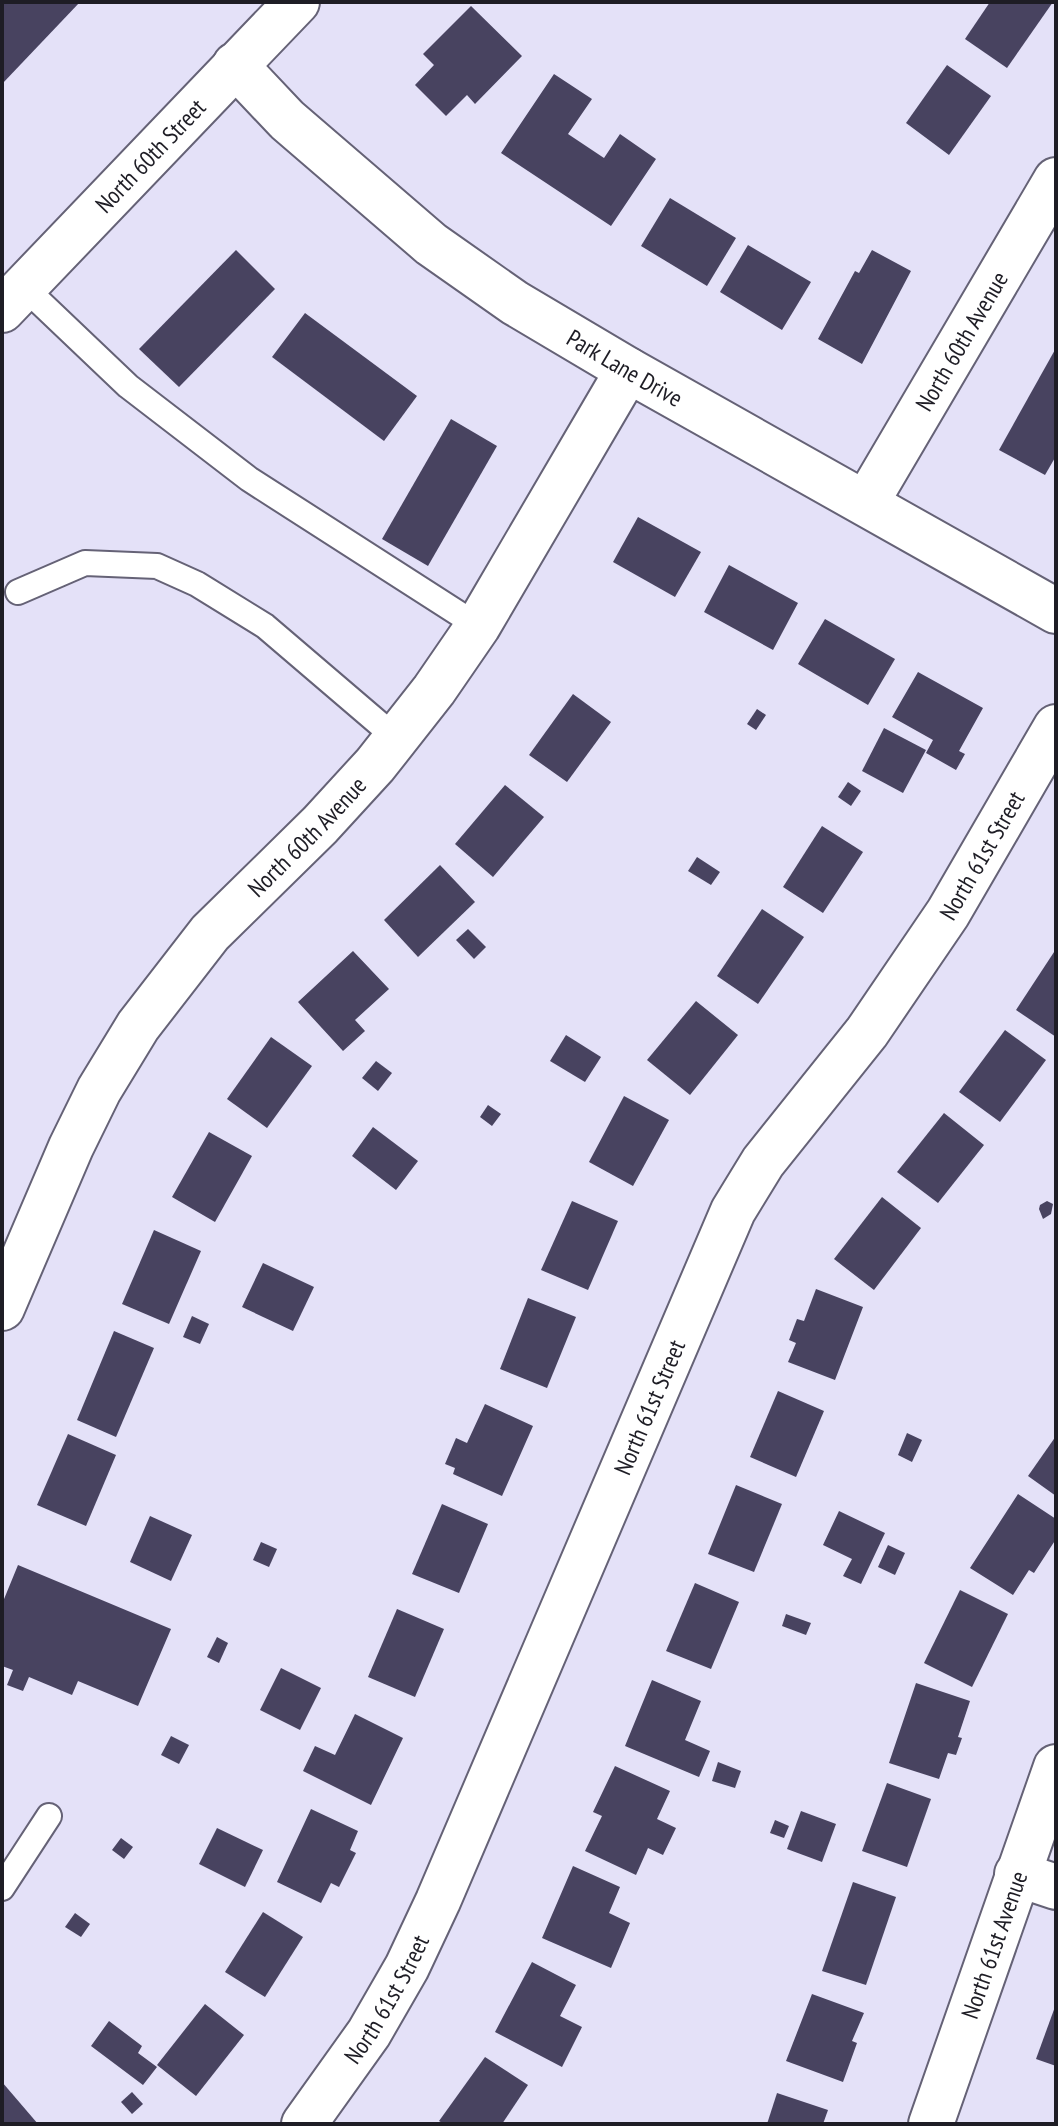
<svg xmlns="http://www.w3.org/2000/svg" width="1058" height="2126" font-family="'PT Sans Narrow',sans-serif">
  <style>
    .building { fill: #484360 }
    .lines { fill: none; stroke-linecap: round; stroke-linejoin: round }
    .service-casing { stroke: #656276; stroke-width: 28 }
    .minor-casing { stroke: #656276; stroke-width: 48 }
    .secondary-casing { stroke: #656276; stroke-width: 48 }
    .service { stroke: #fff; stroke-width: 24 }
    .minor { stroke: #fff; stroke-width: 44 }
    .secondary { stroke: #fff; stroke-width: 44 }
    .labels { text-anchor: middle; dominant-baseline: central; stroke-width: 8; stroke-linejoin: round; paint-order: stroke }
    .street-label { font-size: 24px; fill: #1e1d25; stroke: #e4e1f8 }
  </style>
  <rect width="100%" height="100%" fill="#e4e1f8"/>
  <g class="building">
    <path d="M2,2H80L2,84Z"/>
    <path d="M990,2H1053L1007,68L965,39Z"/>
    <path d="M471,6L522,56L475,104L467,95L446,116L415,85L434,65L423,54Z"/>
    <path d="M947,65L991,96L949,155L906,123Z"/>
    <path d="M554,74L592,99L568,134L604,158L620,134L656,159L611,226L501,153Z"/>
    <path d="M670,198L736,238L707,286L641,246Z"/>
    <path d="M748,245L811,282L782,330L720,292Z"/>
    <path d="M236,250L275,289L179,387L139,349Z"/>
    <path d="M872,250L911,271L862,364L818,339L855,271L859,273Z"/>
    <path d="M305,313L417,396L384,441L272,357Z"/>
    <path d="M1056,348V456L1045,475L999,450Z"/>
    <path d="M451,419L497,446L428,566L382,539Z"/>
    <path d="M638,517L701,552L675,597L613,562Z"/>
    <path d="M729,565L798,603L773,650L704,612Z"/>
    <path d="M825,619L895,659L868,705L798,664Z"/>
    <path d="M918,672L983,708L959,751L965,754L956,770L926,753L933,740L892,717Z"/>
    <path d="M573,694L611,722L567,782L529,755Z"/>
    <path d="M757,709L766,715L756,730L747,724Z"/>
    <path d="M884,728L926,750L903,793L862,771Z"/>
    <path d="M848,782L861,791L851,806L838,797Z"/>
    <path d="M505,785L544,817L493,877L455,844Z"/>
    <path d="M822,826L863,852L823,913L783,887Z"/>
    <path d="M697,857L720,872L711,885L688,871Z"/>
    <path d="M440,865L475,902L418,957L384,920Z"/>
    <path d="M762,909L804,937L758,1004L717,976Z"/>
    <path d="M468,929L486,947L474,959L456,940Z"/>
    <path d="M1056,949V1037L1016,1010Z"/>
    <path d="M353,951L389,989L355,1020L365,1031L343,1051L298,1002Z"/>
    <path d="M696,1001L738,1035L690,1095L647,1060Z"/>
    <path d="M1005,1030L1046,1060L1000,1122L959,1092Z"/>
    <path d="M566,1035L601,1057L585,1082L550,1061Z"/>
    <path d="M271,1037L312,1066L267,1128L227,1099Z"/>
    <path d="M376,1061L392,1073L378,1091L362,1078Z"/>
    <path d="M624,1096L669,1120L633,1186L589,1162Z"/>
    <path d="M488,1105L501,1114L492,1126L480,1117Z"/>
    <path d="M944,1113L984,1145L938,1203L897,1172Z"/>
    <path d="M373,1127L418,1161L396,1190L352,1156Z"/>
    <path d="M209,1132L252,1156L215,1222L172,1197Z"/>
    <path d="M882,1197L921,1228L874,1290L834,1259Z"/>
    <path d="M572,1201L618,1221L588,1290L541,1270Z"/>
    <path d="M1047,1201L1053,1204L1051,1214L1043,1219L1039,1209L1040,1205Z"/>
    <path d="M154,1230L201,1251L169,1324L122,1304Z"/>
    <path d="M263,1263L314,1287L293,1331L242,1307Z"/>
    <path d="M816,1289L863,1307L835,1380L788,1362L796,1343L789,1340L797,1319L804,1321Z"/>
    <path d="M528,1298L576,1317L547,1388L500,1369Z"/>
    <path d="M192,1316L209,1324L200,1344L183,1337Z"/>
    <path d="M114,1331L154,1348L116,1437L77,1420Z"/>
    <path d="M778,1391L824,1411L796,1477L750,1457Z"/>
    <path d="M485,1404L533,1426L502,1496L453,1474L455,1468L445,1464L456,1438L467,1443Z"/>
    <path d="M907,1433L922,1440L912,1462L898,1455Z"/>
    <path d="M68,1434L116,1455L86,1526L37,1505Z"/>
    <path d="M1056,1436V1496L1028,1476Z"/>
    <path d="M736,1485L782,1504L754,1572L708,1554Z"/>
    <path d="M1018,1494L1056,1519V1539L1034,1573L1029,1570L1013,1595L970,1568Z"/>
    <path d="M442,1504L488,1524L459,1593L412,1574Z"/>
    <path d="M839,1511L885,1533L861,1584L843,1576L852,1559L823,1545Z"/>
    <path d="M150,1516L192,1535L171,1581L130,1562Z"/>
    <path d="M261,1542L277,1549L269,1567L253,1560Z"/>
    <path d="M888,1545L905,1553L895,1575L878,1567Z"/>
    <path d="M18,1565L171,1629L138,1706L78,1681L72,1695L29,1677L23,1691L7,1685L13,1670L2,1666V1604Z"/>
    <path d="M695,1583L739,1602L711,1669L666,1651Z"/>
    <path d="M960,1590L1008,1614L972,1687L924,1663Z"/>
    <path d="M397,1609L444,1629L415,1697L368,1677Z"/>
    <path d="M786,1614L811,1623L806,1635L782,1626Z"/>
    <path d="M217,1637L228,1643L219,1663L207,1657Z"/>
    <path d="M281,1668L321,1688L300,1730L260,1710Z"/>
    <path d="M652,1680L701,1701L685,1740L710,1751L699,1777L625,1746Z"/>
    <path d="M916,1683L970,1701L958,1737L962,1738L956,1755L948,1753L939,1779L889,1763Z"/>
    <path d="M355,1714L403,1738L371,1805L303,1771L315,1746L335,1755Z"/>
    <path d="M171,1736L189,1745L179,1764L161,1755Z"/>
    <path d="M718,1762L741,1771L735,1788L712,1781Z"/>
    <path d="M615,1766L670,1791L657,1819L676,1828L663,1855L648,1848L636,1875L585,1851L602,1816L593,1812Z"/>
    <path d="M887,1783L931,1799L907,1867L862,1851Z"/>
    <path d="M311,1809L358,1831L350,1850L356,1853L339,1887L331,1883L321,1903L277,1882Z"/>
    <path d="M801,1811L836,1824L822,1862L787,1849Z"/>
    <path d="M775,1820L789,1826L784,1838L770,1833Z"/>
    <path d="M217,1828L263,1850L245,1887L199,1864Z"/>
    <path d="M121,1838L133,1847L124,1859L112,1850Z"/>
    <path d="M573,1866L620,1887L609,1913L630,1923L611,1968L542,1938Z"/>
    <path d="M853,1882L896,1897L866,1985L822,1971Z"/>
    <path d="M263,1912L303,1937L265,1997L225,1972Z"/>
    <path d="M75,1913L90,1924L81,1937L65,1927Z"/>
    <path d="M532,1962L576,1985L560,2016L582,2027L562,2067L495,2032Z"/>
    <path d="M812,1994L864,2013L852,2041L857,2043L843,2082L786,2061Z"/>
    <path d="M205,2004L244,2035L196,2096L157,2065Z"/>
    <path d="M1056,2004V2066L1036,2059Z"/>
    <path d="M109,2021L142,2046L138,2053L157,2067L143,2085L91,2046Z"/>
    <path d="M485,2057L528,2085L502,2124H444L439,2121Z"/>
    <path d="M2,2082L38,2124H2Z"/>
    <path d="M132,2092L143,2104L132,2114L121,2102Z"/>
    <path d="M777,2093L828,2110L823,2124H767Z"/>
  </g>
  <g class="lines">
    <defs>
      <g id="service">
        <path d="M24,287L128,386L249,479L478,626"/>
        <path d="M18,592L85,563L157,566L197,584L265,626L396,738"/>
        <path d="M2,1888L49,1816"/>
      </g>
      <g id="minor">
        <path id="s1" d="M235,65L287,120L431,244L515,303L628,370L1056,611"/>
        <path id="s2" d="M866,503L1056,180"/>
        <path id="s3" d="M2,1308L71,1147L99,1090L138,1026L210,933L320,825L375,765L434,690L478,626L628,370"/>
        <path d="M1017,1874L1056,1887"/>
        <path id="s4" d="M304,2124L369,2033L407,1967L438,1901L733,1211L763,1162L867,1032L948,913L1056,727"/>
        <path id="s5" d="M931,2124L1056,1767"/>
      </g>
      <g id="secondary">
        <path id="s6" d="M2,310L297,2"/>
      </g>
    </defs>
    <use href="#service" class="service-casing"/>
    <use href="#minor" class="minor-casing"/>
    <use href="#secondary" class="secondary-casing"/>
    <use href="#service" class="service"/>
    <use href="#minor" class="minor"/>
    <use href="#secondary" class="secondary"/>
  </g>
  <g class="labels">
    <g class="street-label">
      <text stroke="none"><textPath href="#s6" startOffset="214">North 60th Street</textPath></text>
      <text stroke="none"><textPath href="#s2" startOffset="188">North 60th Avenue</textPath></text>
      <text stroke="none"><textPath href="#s1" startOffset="496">Park Lane Drive</textPath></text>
      <text stroke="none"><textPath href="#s3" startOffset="568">North 60th Avenue</textPath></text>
      <text stroke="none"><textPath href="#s4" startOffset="1446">North 61st Street</textPath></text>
      <text stroke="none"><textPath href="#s4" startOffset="798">North 61st Street</textPath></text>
      <text stroke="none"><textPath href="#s5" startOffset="190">North 61st Avenue</textPath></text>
      <text stroke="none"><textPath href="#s4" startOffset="150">North 61st Street</textPath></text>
    </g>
  </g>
  <rect width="1058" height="2126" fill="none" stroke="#1e1d25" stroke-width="8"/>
</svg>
